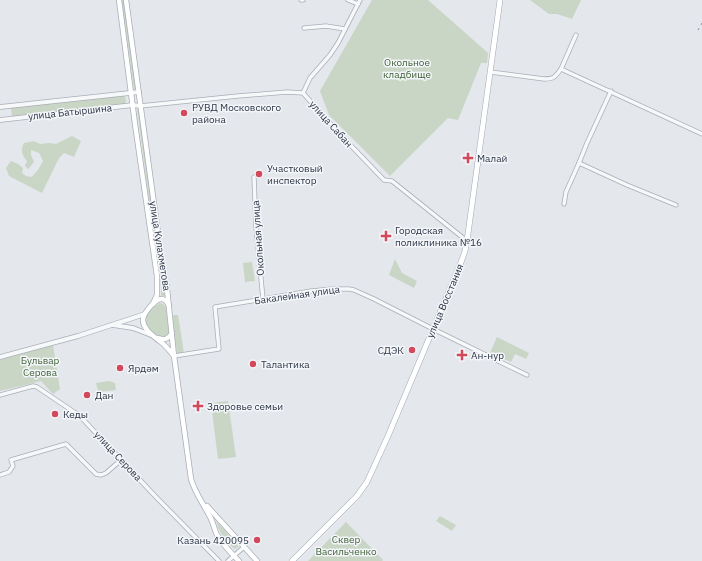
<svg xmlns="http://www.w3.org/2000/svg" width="702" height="561" font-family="'IBM Plex Sans',sans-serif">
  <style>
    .green { fill: #c9d6c5 }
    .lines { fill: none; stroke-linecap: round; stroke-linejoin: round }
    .minor-casing { stroke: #a9aeb7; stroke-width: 5 }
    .tertiary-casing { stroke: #a9aeb7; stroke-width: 5.5 }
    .secondary-casing { stroke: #a9aeb7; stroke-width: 6 }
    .primary-casing { stroke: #a3abb8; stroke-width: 6 }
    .minor { stroke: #f7f8fa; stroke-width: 3.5 }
    .tertiary { stroke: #f7f8fa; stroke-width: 4 }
    .secondary { stroke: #fff; stroke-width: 4.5 }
    .primary { stroke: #fff; stroke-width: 5 }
    .rail { stroke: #7d8696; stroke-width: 1; stroke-dasharray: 2 4; stroke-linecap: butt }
    .poi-dot { fill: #d1495b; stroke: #f4f6f9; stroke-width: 1.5 }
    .labels { text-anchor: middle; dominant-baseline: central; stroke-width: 3; stroke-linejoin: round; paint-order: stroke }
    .park-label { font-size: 10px; fill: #3f6138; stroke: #f4f6f9 }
    .poi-label { font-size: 10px; fill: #2b3445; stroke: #f4f6f9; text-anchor: start }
    .street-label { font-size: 10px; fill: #2b3445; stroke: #f4f6f9 }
  </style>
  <rect width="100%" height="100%" fill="#e4e7ec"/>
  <g class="green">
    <path d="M122,0H124L136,89H134Z"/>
    <path d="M372,0H428L488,53L487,63H481L458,120L448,118L390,176L329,115L320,91Z"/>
    <path d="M530,0H581L572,19L557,14H549Z"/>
    <path d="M124,95L126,100L125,105L12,117L11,108Z"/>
    <path d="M139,108L164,288L165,296H161V286L137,109Z"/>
    <path d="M72,136L81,141L74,157L64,153L59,158L42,193L9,176L6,168L11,161L18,164L23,168L22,173L26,176L32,177L38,170L43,161L39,153L31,150V155L34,162L28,169L25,166L27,161C22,155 20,150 24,143L34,141L40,144L49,143L56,144Z"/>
    <path d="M395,259L402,273L417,281L414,288L389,275Z"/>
    <path d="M252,262L255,281L245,282L243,263Z"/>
    <path d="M160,303L163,304L166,307L169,334L166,338C154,335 136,324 150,311C154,308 155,305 160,303Z"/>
    <path d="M174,315H178L184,353H177L172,318Z"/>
    <path d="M497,337L529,353L526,359L515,354L511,362L490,353Z"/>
    <path d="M53,345L60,389L53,394L41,381L0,391V360Z"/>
    <path d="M109,381L115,383L116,390L98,392L96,383Z"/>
    <path d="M228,401L236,457L218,459L211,403Z"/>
    <path d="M440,516L456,525L452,531L436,521Z"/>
    <path d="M216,521L238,545L239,546L235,549C226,543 219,532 216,521Z"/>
    <path d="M346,522L383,560L382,561H308Z"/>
  </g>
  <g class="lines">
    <defs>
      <g id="minor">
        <path d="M301,0H303"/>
        <path d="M348,0L358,4"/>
        <path d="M304,28L326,26L345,29"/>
        <path d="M576,35L561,69L702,134"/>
        <path d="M490,72L544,79C554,79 555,77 561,69"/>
        <path d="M303,93L310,78L330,55L338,43L360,0"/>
        <path d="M140,106L238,96L287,92L303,93L337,131L384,180L392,181L467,241"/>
        <path d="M579,163L627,185L676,205"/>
        <path d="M254,177L256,227L263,299"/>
        <path d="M564,204L566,192L579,163L587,143L611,91"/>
        <path d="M174,356L219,349L215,307L311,291L332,289H349L354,290L374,299L433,329L527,375"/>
        <path d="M0,395L33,386L37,387L74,412L78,414L155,496L219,561"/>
        <path d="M0,475L9,472L13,466L11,460L66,444L96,474L101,475L106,473L121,460"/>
        <path d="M228,561L244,547"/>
      </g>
      <g id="tertiary">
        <path d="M0,107L139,92"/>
        <path d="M0,120L133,105L140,106"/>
        <path d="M113,325L133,328L151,335"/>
        <path d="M0,357L78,336L145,314"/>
      </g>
      <g id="secondary">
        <path d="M119,0L135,124L157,276V295L153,304"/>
        <path d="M126,0L162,262L167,289L174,356L191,479C195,493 203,503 209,515C213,521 214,529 217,535C223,545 231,553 239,561"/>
        <path d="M169,305C167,302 165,299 162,299C155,298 142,315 143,321C144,331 155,337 161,342C166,346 170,351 174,356"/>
        <path d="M157,338C164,340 168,340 172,333"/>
        <path d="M207,506L257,561"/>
      </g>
      <path id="primary" d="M292,561L357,496L367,482L388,436L460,265L465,251L467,241L500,0"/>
    </defs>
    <use href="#minor" class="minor-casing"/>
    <use href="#tertiary" class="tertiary-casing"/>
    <use href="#secondary" class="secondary-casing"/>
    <use href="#primary" class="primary-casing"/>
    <use href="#minor" class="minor"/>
    <use href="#tertiary" class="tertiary"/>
    <use href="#secondary" class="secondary"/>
    <use href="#primary" class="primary"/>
    <path class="rail" d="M698,30L702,23"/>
  </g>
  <g class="poi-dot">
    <circle cx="184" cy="113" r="4"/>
    <path d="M466 152h4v4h4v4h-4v4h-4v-4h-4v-4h4z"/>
    <circle cx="259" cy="174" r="4"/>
    <path d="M384 230h4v4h4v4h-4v4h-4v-4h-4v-4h4z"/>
    <circle cx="412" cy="350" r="4"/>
    <path d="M460 349h4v4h4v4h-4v4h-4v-4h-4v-4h4z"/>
    <circle cx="253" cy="364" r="4"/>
    <circle cx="120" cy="368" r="4"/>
    <circle cx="87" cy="395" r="4"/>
    <path d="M196 400h4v4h4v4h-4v4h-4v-4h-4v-4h4z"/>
    <circle cx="55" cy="414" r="4"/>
    <circle cx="257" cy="540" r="4"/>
  </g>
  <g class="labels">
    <g class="park-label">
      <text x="407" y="62">Окольное<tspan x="407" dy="12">кладбище</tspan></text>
      <text x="40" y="360">Бульвар<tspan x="40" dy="12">Серова</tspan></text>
      <text x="346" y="539">Сквер<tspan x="346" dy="12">Васильченко</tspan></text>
    </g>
    <g class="poi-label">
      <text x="192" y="107">РУВД Московского<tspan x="192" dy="12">района</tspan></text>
      <text x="477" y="158">Малай</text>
      <text x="267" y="168">Участковый<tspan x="267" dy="12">инспектор</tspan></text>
      <text x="395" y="230">Городская<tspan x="395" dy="12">поликлиника №16</tspan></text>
      <text x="404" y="350" text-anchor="end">СДЭК</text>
      <text x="471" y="355">Ан-нур</text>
      <text x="261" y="364">Талантика</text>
      <text x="128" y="368">Ярдәм</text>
      <text x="95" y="395">Дан</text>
      <text x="207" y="406">Здоровье семьи</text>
      <text x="63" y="414">Кеды</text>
      <text x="249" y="540" text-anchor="end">Казань 420095</text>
    </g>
    <g class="street-label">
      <text transform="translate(70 112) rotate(-6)">улица Батыршина</text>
      <text transform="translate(331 124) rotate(48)">улица Сабан</text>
      <text transform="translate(258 238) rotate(-94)">Окольная улица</text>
      <text transform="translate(160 246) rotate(81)">улица Кулахметова</text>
      <text transform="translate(297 295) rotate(-8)">Бакалейная улица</text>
      <text transform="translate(445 301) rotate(-67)">улица Восстания</text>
      <text transform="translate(118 456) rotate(47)">улица Серова</text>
    </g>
  </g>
</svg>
